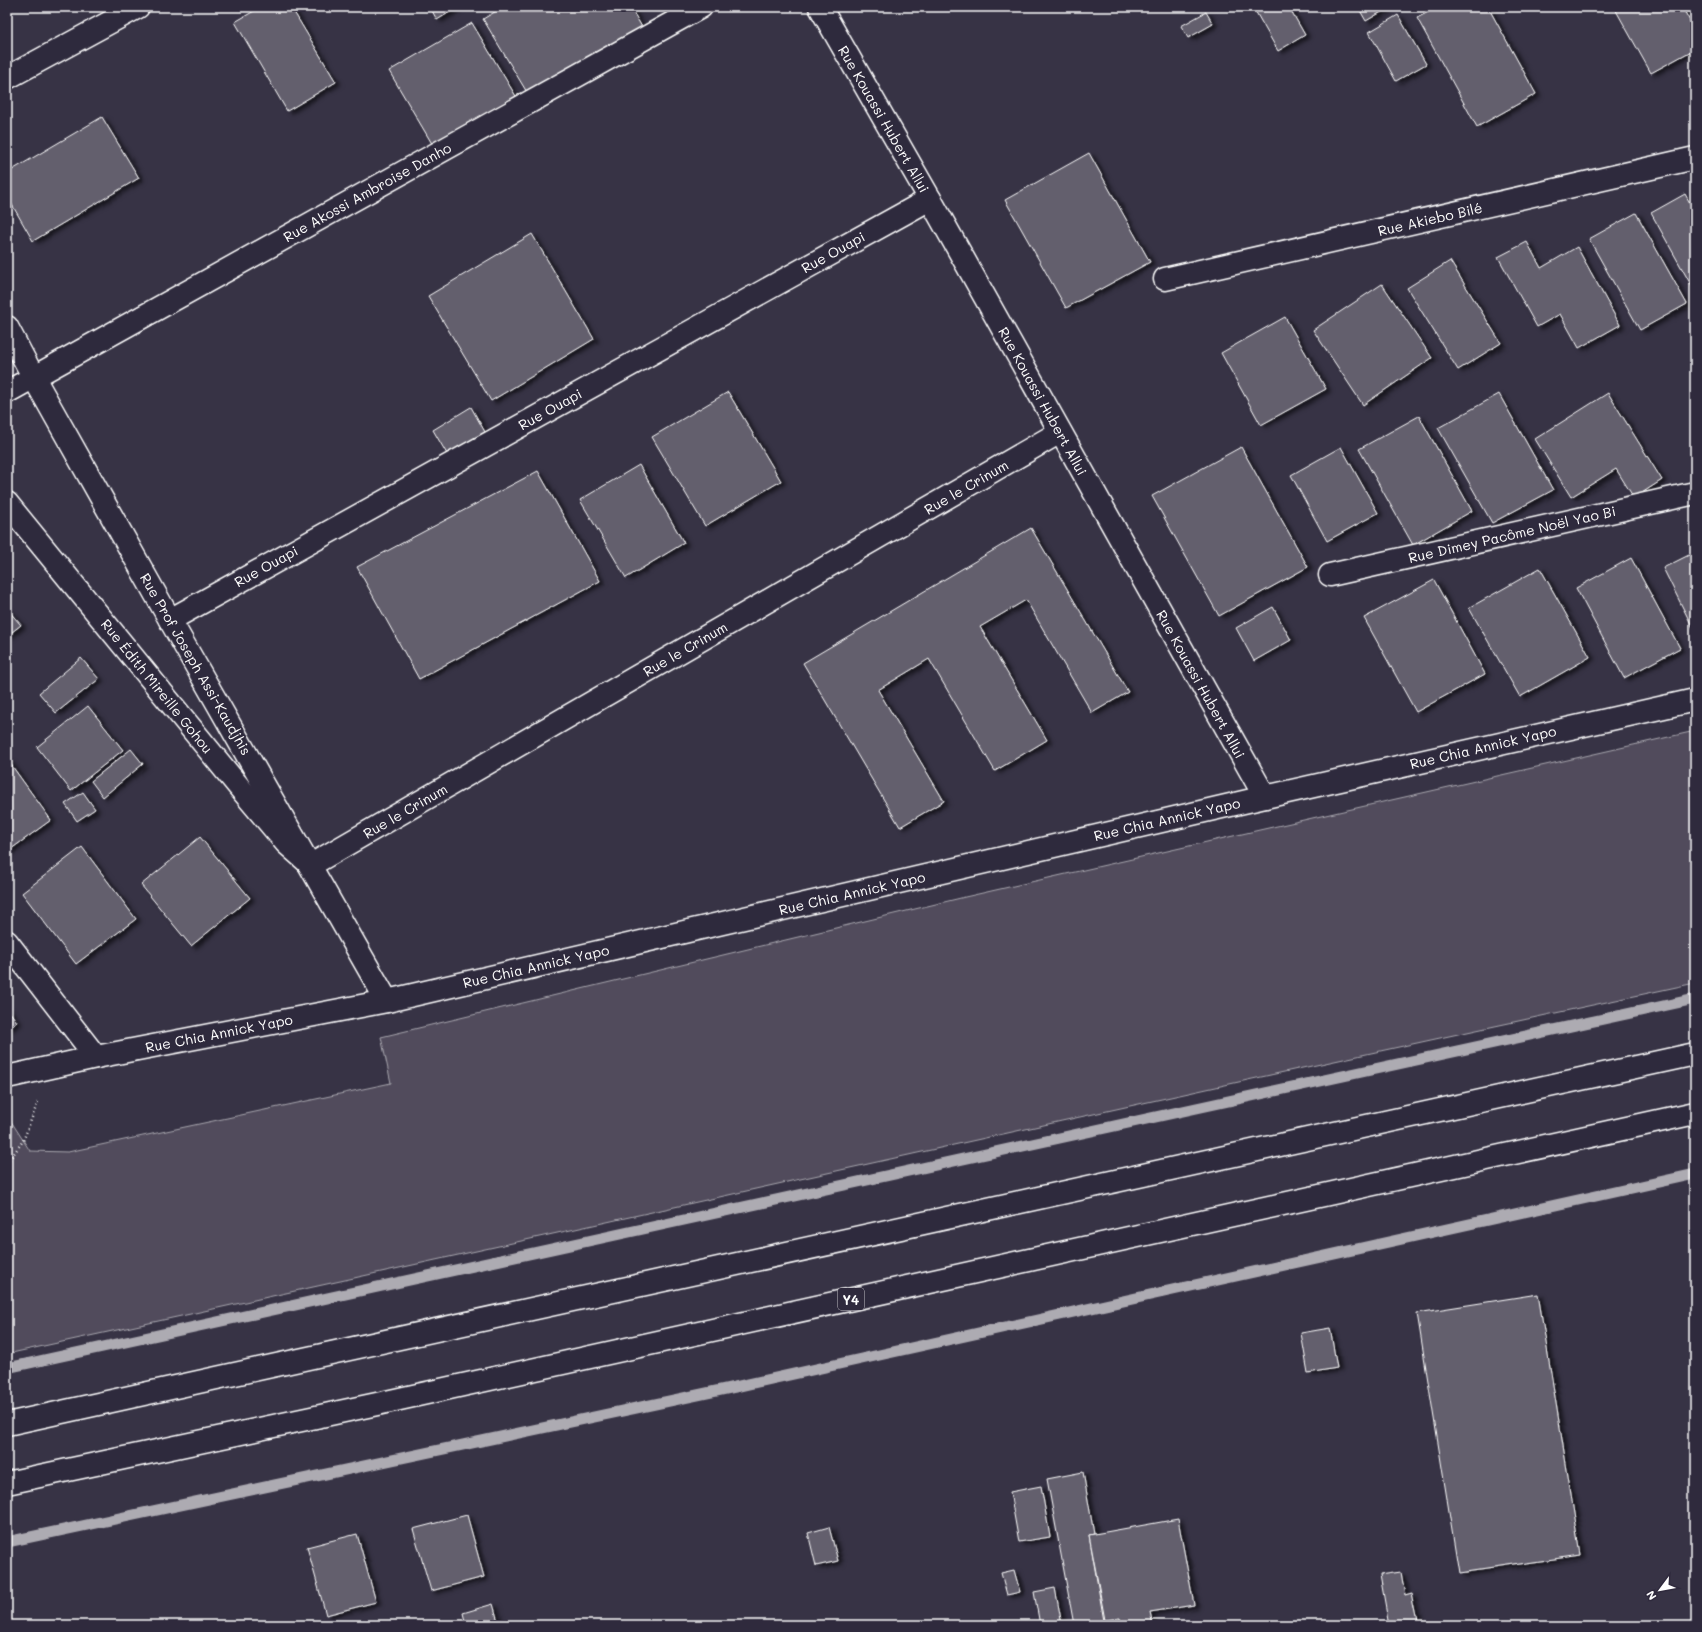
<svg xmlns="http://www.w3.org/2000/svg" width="1702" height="1632" font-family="Mali,sans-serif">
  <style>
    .green { fill: #514c5c; stroke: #a8a6ae }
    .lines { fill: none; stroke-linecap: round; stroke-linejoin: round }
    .stream { stroke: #adabb2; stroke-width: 11 }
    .building { fill: #635f6d; stroke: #fff; filter: url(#shadow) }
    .minor-casing { stroke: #fff; stroke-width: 25 }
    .highway-casing { stroke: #fff; stroke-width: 25 }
    .path { stroke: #fff; stroke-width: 2.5; stroke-dasharray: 1 3; stroke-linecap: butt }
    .minor { stroke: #2f2a3d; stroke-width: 22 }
    .highway { stroke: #2f2a3d; stroke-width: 22 }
    .labels { text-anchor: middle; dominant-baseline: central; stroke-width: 3; stroke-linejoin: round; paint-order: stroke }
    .shield { fill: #2f2a3d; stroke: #c1bfc5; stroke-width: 1 }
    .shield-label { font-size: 13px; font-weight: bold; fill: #fff }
    .street-label { font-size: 14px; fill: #fff; stroke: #2f2a3d }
  </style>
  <defs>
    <filter id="shadow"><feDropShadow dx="4.5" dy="2.5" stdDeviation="2" flood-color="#0009"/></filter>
  </defs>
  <rect width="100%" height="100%" fill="#373345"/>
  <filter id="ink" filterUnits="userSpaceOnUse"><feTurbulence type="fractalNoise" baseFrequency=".025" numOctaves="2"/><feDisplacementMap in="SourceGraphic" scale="8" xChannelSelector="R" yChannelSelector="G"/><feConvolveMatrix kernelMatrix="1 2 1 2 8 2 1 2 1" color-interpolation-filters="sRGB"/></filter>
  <g filter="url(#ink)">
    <path class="green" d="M1695,731V983C1132,1103 570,1232 7,1354V1115L30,1151L68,1152L391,1083L381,1037L965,897Z"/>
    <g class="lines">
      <g class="stream">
        <path d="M7,1368L1695,999"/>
        <path d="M7,1542L735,1387L1695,1174"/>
      </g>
    </g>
    <g class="building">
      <path d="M261,7H291L336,82L287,111L235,22Z"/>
      <path d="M430,7H458L437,20Z"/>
      <path d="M503,7H630L642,27L528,94L483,19Z"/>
      <path d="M1253,7H1289L1305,35L1278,51Z"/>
      <path d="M1358,7H1390L1366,21Z"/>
      <path d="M1438,7H1488L1536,94L1477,127L1417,18Z"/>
      <path d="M1614,7H1682L1695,30V49L1651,73Z"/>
      <path d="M1206,12L1213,24L1188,38L1181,26Z"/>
      <path d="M1398,15L1426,64L1396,81L1369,32Z"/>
      <path d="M472,23L517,98L434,147L389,71Z"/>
      <path d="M102,117L139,178L33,241L7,196V173Z"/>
      <path d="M1089,153L1150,262L1066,308L1005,200Z"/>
      <path d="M1685,194L1695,212V292L1651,213Z"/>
      <path d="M1636,213L1687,304L1640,330L1589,239Z"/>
      <path d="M532,234L594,339L491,401L428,296Z"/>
      <path d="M1527,242L1541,268L1577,247L1620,325L1579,348L1560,314L1537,327L1498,257Z"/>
      <path d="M1450,261L1501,343L1458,370L1407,288Z"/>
      <path d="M1382,284L1432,358L1363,405L1313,330Z"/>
      <path d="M1285,317L1326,389L1261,425L1221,353Z"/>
      <path d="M728,392L781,481L705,526L652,437Z"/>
      <path d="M1608,393L1662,480L1634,498L1616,469L1571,497L1535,439Z"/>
      <path d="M1499,394L1553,490L1492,523L1438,428Z"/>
      <path d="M471,407L485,432L447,454L433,430Z"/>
      <path d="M1419,416L1472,511L1413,545L1359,449Z"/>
      <path d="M1241,447L1308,567L1219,616L1152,496Z"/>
      <path d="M1341,447L1378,513L1327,541L1291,475Z"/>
      <path d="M639,465L684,543L626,578L580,500Z"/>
      <path d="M538,471L600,581L419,679L357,567Z"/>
      <path d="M1031,528L1128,692L1092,713L1026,600L980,627L1047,740L995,771L929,659L878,690L944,801L900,827L803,663Z"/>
      <path d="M1695,552V632L1663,568Z"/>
      <path d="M1631,558L1680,648L1624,678L1576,588Z"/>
      <path d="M1540,568L1590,657L1520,697L1469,608Z"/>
      <path d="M1434,580L1485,674L1416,712L1364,618Z"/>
      <path d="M1273,607L1291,640L1254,661L1236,628Z"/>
      <path d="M7,609L21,625L7,636Z"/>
      <path d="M81,658L99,679L56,713L39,693Z"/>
      <path d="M88,706L123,750L71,791L37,747Z"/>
      <path d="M131,749L143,764L103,797L91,781Z"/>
      <path d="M7,759L51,820L7,852Z"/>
      <path d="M83,792L95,809L77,821L65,804Z"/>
      <path d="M200,837L250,898L191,946L141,885Z"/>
      <path d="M82,847L136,919L76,964L22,893Z"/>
      <path d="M7,1008L17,1022L7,1029Z"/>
      <path d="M1538,1294L1581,1555L1459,1573L1417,1313Z"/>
      <path d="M1330,1328L1337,1368L1308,1373L1301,1333Z"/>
      <path d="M1083,1472L1094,1534L1089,1535L1104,1621L1110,1620L1111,1625H1074L1047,1479Z"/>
      <path d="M1041,1486L1050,1537L1019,1542L1010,1492Z"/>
      <path d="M467,1515L484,1577L431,1591L413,1529Z"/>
      <path d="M1178,1519L1194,1605L1150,1612L1153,1625H1121L1120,1618L1105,1620L1089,1535Z"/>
      <path d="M829,1527L838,1561L816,1566L808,1533Z"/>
      <path d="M357,1534L376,1602L326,1615L307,1547Z"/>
      <path d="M1014,1570L1020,1592L1007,1595L1001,1573Z"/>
      <path d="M1401,1572L1405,1596L1412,1594L1418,1622L1402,1625H1389L1380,1575Z"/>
      <path d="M1055,1588L1062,1625H1040L1034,1592Z"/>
      <path d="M493,1604L499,1625H466L463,1613Z"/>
    </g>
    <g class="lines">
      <defs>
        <g id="minor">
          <path d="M820,7L930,199L1265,797"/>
          <path d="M7,78L138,7"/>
          <path d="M1165,279L1695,158"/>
          <path d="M7,327L34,378L170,620L387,1001"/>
          <path d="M7,392L701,7"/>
          <path d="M7,503L240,788L286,843L311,865L1060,432"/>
          <path d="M1330,575L1695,493"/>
          <path d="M170,620L930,199"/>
          <path d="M7,942L96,1057"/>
          <path d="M7,1077L96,1057L387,1001L1265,797L1695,700"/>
        </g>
        <g id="highway">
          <path d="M7,1424L1695,1054"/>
          <path d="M7,1483L377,1404L1695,1113"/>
        </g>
      </defs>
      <use href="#minor" class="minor-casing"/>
      <use href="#highway" class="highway-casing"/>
      <path class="path" d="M7,1163L23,1141L38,1102"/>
      <use href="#minor" class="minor"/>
      <use href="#highway" class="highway"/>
    </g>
  </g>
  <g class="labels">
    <rect class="shield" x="838" y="1288" width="26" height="22" rx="3"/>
    <g class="shield-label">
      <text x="851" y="1299">Y4</text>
    </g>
    <g class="street-label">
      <text transform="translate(884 119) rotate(60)">Rue Kouassi Hubert Allui</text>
      <text transform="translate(367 192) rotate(-29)">Rue Akossi Ambroise Danho</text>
      <text transform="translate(1430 219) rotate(-13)">Rue Akiebo Bilé</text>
      <text transform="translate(833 252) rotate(-29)">Rue Ouapi</text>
      <text transform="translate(1043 401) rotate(61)">Rue Kouassi Hubert Allui</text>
      <text transform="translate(550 409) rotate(-29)">Rue Ouapi</text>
      <text transform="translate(966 487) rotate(-30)">Rue le Crinum</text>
      <text transform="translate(1512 534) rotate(-13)">Rue Dimey Pacôme Noël Yao Bi</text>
      <text transform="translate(266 566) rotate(-29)">Rue Ouapi</text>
      <text transform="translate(685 649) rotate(-30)">Rue le Crinum</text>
      <text transform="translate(196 664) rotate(60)">Rue Prof Joseph Assi-Kaudjhis</text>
      <text transform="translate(1201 684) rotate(61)">Rue Kouassi Hubert Allui</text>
      <text transform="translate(157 686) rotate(51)">Rue Édith Mireille Gohou</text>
      <text transform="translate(1483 747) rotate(-13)">Rue Chia Annick Yapo</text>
      <text transform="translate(405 811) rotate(-30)">Rue le Crinum</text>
      <text transform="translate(1167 819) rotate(-13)">Rue Chia Annick Yapo</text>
      <text transform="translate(852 893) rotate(-13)">Rue Chia Annick Yapo</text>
      <text transform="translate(536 966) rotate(-13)">Rue Chia Annick Yapo</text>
      <text transform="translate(219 1033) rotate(-11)">Rue Chia Annick Yapo</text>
    </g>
  </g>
  <rect width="1702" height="1632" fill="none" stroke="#2f2a3d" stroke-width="24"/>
  <rect x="12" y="12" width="1678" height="1608" fill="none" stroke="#fff" stroke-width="1.5" filter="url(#ink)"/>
  <g transform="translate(1660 1590) rotate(238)" stroke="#2f2a3d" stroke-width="3" paint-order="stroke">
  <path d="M0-3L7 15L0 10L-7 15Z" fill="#ffffff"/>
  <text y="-6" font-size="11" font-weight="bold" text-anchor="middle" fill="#ffffff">N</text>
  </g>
</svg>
